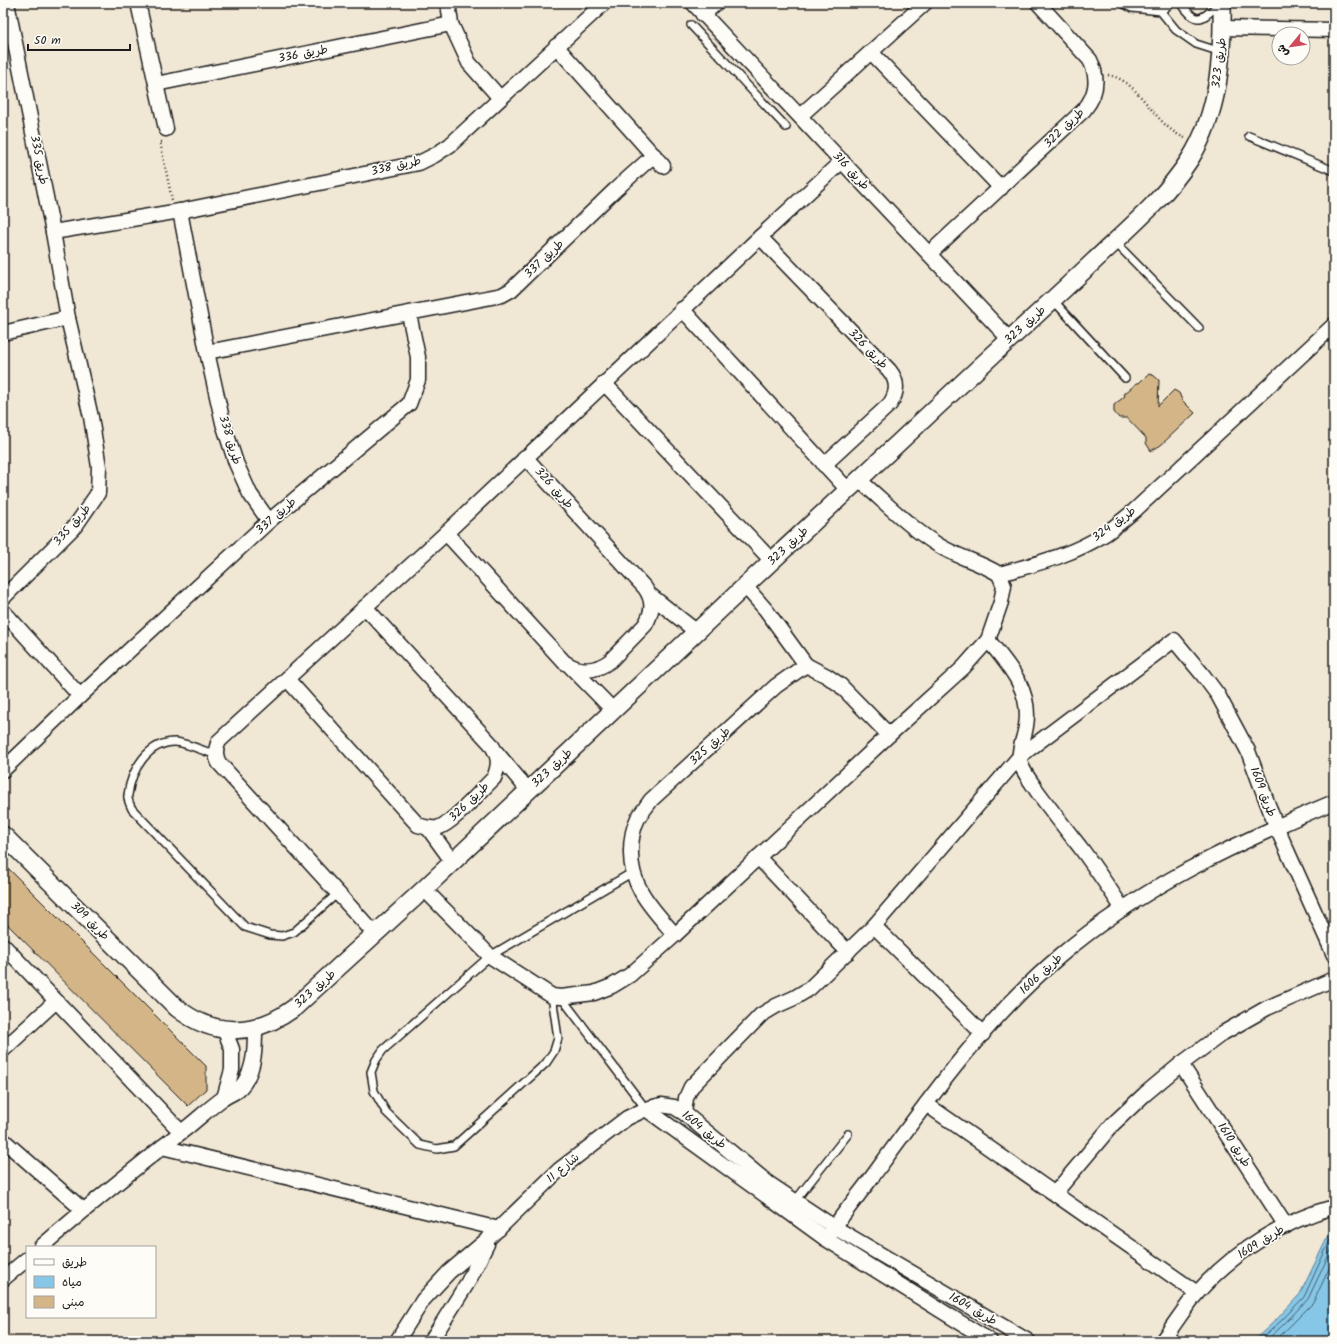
<svg xmlns="http://www.w3.org/2000/svg" width="1337" height="1344" font-family="Kalam,'Playpen Sans Arabic',sans-serif">
  <style>
    .water { fill: #86c6e7; stroke: #5c8296 }
    .lines { fill: none; stroke-linecap: round; stroke-linejoin: round }
    .shore { stroke: #46606d; stroke-width: 1 }
    .building { fill: #d4b587; stroke: #1c1c1c }
    .service-casing { stroke: #1c1c1c; stroke-width: 10 }
    .minor-casing { stroke: #1c1c1c; stroke-width: 17 }
    .tertiary-casing { stroke: #1c1c1c; stroke-width: 20 }
    .path { stroke: #1c1c1c; stroke-width: 2.5; stroke-dasharray: 1 3; stroke-linecap: butt }
    .service { stroke: #fdfcf7; stroke-width: 7 }
    .minor { stroke: #fdfcf7; stroke-width: 14 }
    .tertiary { stroke: #fdfcf7; stroke-width: 17 }
    .labels { text-anchor: middle; dominant-baseline: central; stroke-width: 3.5; stroke-linejoin: round; paint-order: stroke }
    .street-label { font-size: 12px; fill: #1c1c1c; stroke: #fdfcf7 }
  </style>
  <rect width="100%" height="100%" fill="#f1e7d5"/>
  <filter id="ink" filterUnits="userSpaceOnUse"><feTurbulence type="fractalNoise" baseFrequency=".025" numOctaves="2"/><feDisplacementMap in="SourceGraphic" scale="8" xChannelSelector="R" yChannelSelector="G"/><feConvolveMatrix kernelMatrix="1 2 1 2 8 2 1 2 1" color-interpolation-filters="sRGB"/></filter>
  <g filter="url(#ink)">
    <path class="water" d="M1334,1232V1341H1253L1278,1318L1300,1294L1329,1234Z"/>
    <g class="lines">
      <g class="shore">
        <path d="M1259,1341L1281,1321L1304,1297L1331,1238L1334,1237"/>
        <path d="M1266,1341L1284,1324L1308,1299L1334,1244"/>
        <path d="M1275,1341L1313,1303L1334,1258"/>
      </g>
    </g>
    <g class="building">
      <path d="M1148,374L1153,375L1159,380L1158,406L1174,390L1179,393L1182,400L1195,413L1161,445L1151,451L1146,443V438L1127,418H1119L1114,412V405L1125,396L1124,394L1137,383H1139Z"/>
      <path d="M3,863L206,1066V1089L188,1106L3,920Z"/>
    </g>
    <g class="lines">
      <defs>
        <g id="service">
          <path d="M1122,3L1132,8L1161,11L1171,3"/>
          <path d="M1154,3L1176,30L1196,44L1221,52"/>
          <path d="M1181,3C1198,26 1201,20 1220,3"/>
          <path d="M691,25L786,127"/>
          <path d="M1249,136L1334,171"/>
          <path d="M1115,242L1199,328"/>
          <path d="M1053,300L1125,378"/>
          <path d="M216,755C207,752 183,742 175,742C148,742 131,770 128,795C127,799 130,805 132,809L245,927L270,935L282,936L294,932L338,893"/>
          <path d="M552,996L558,1038L554,1051L546,1063L454,1146L437,1149L420,1145L386,1112L374,1091L371,1072L376,1060L383,1050L490,956L633,872"/>
          <path d="M561,997L646,1109"/>
          <path d="M795,1201L848,1134"/>
        </g>
        <g id="minor">
          <path d="M138,3L166,129"/>
          <path d="M448,3L451,24L469,63L500,98"/>
          <path d="M693,3L1009,339"/>
          <path d="M703,15L716,3"/>
          <path d="M1223,28L1334,30"/>
          <path d="M556,46L663,166"/>
          <path d="M871,52L1001,188"/>
          <path d="M156,84L451,24"/>
          <path d="M800,116L925,3"/>
          <path d="M180,211L207,352L223,423L236,463L250,494L269,521"/>
          <path d="M53,232L180,211L419,163L435,155L450,145L604,3"/>
          <path d="M760,237L889,370C898,381 898,392 890,404L824,465"/>
          <path d="M929,254L1084,110C1097,94 1099,78 1090,60L1038,3"/>
          <path d="M682,309L848,490"/>
          <path d="M3,333L68,318"/>
          <path d="M207,352L502,295L511,290L615,190L654,155"/>
          <path d="M604,383L772,561"/>
          <path d="M859,480C885,502 909,527 938,545C957,557 980,562 999,574C1036,564 1073,555 1105,534C1115,527 1125,518 1134,511L1334,325"/>
          <path d="M446,533L564,662C580,673 595,672 610,661L645,625C653,612 654,601 645,588L525,457"/>
          <path d="M745,586L766,610L806,665"/>
          <path d="M650,595L697,632"/>
          <path d="M3,598L76,525L98,493L99,467L91,417L68,318L53,232L7,3"/>
          <path d="M3,611L80,696"/>
          <path d="M988,640C1009,666 1032,690 1026,726C1024,741 1016,752 1022,767C1026,776 1032,783 1037,791C1051,810 1065,828 1080,847C1095,867 1109,888 1123,909"/>
          <path d="M571,667L613,710"/>
          <path d="M287,679L418,825C424,827 430,829 437,828C453,824 481,790 494,778C500,763 499,757 491,744L365,607"/>
          <path d="M496,752L528,790"/>
          <path d="M3,770L80,696L269,521L409,404L418,380V357L409,314"/>
          <path d="M428,828L452,861"/>
          <path d="M758,857L848,952"/>
          <path d="M424,889L490,956L552,996L561,997L594,993L612,986L630,975L675,935L889,735L963,668L988,640L1001,602L1004,586L999,574"/>
          <path d="M874,926L983,1034"/>
          <path d="M375,934L219,763C215,755 215,750 219,741L446,533L760,237L842,161"/>
          <path d="M675,935C653,909 630,888 631,851C631,840 633,828 638,818C642,812 647,806 651,800L776,686L806,665L827,676L840,685L889,735"/>
          <path d="M3,945L181,1132"/>
          <path d="M224,1029L232,1049V1070L224,1098"/>
          <path d="M3,1050L56,1001"/>
          <path d="M1181,1064L1286,1226"/>
          <path d="M926,1104L1197,1293"/>
          <path d="M646,1109L826,1239L990,1341"/>
          <path d="M684,1113L686,1098L691,1087L761,1015L776,1006L794,998L809,989L874,926L1020,756L1174,640L1203,675L1218,695L1248,751L1276,826L1334,955"/>
          <path d="M3,1140L83,1210"/>
          <path d="M162,1147L499,1229"/>
          <path d="M1055,1193L1113,1124L1145,1094L1181,1064L1223,1033L1267,1008L1334,979"/>
          <path d="M826,1239C841,1216 859,1195 875,1173C931,1096 987,1018 1060,956C1139,888 1238,842 1334,802"/>
          <path d="M41,1247C89,1205 139,1165 189,1126C200,1117 211,1107 222,1099C231,1093 237,1093 244,1083C255,1067 255,1047 255,1028"/>
          <path d="M3,1279L27,1259"/>
          <path d="M397,1341L423,1300L449,1272L489,1238L559,1170L627,1118L646,1109L661,1105L674,1107L684,1113L768,1183L834,1227L1028,1341"/>
          <path d="M431,1341L468,1282L487,1244"/>
          <path d="M1162,1341C1174,1325 1185,1307 1198,1292C1234,1252 1282,1221 1334,1207"/>
        </g>
        <path id="tertiary" d="M3,835L177,1008C215,1038 256,1036 294,1008C337,968 381,929 423,890C531,789 638,687 745,586C805,530 865,474 925,418C981,365 1038,314 1094,261C1128,229 1165,198 1190,159C1219,113 1223,56 1222,3"/>
      </defs>
      <use href="#service" class="service-casing"/>
      <use href="#minor" class="minor-casing"/>
      <use href="#tertiary" class="tertiary-casing"/>
      <g class="path">
        <path d="M1108,75C1140,80 1153,125 1185,138"/>
        <path d="M162,142H160L172,200"/>
      </g>
      <use href="#service" class="service"/>
      <use href="#minor" class="minor"/>
      <use href="#tertiary" class="tertiary"/>
    </g>
  </g>
  <g class="labels">
    <g class="street-label">
      <text transform="translate(303 54) rotate(-11)">طريق 336</text>
      <text transform="translate(1219 63) rotate(-83)">طريق 323</text>
      <text transform="translate(1064 128) rotate(-44)">طريق 322</text>
      <text transform="translate(39 160) rotate(79)">طريق 335</text>
      <text transform="translate(396 166) rotate(-13)">طريق 338</text>
      <text transform="translate(851 171) rotate(47)">طريق 316</text>
      <text transform="translate(544 259) rotate(-44)">طريق 337</text>
      <text transform="translate(1025 325) rotate(-42)">طريق 323</text>
      <text transform="translate(868 349) rotate(46)">طريق 326</text>
      <text transform="translate(230 440) rotate(73)">طريق 338</text>
      <text transform="translate(554 488) rotate(48)">طريق 326</text>
      <text transform="translate(276 516) rotate(-41)">طريق 337</text>
      <text transform="translate(1114 524) rotate(-36)">طريق 324</text>
      <text transform="translate(72 525) rotate(-49)">طريق 335</text>
      <text transform="translate(788 546) rotate(-43)">طريق 323</text>
      <text transform="translate(710 746) rotate(-42)">طريق 325</text>
      <text transform="translate(552 768) rotate(-43)">طريق 323</text>
      <text transform="translate(1263 792) rotate(69)">طريق 1609</text>
      <text transform="translate(469 802) rotate(-44)">طريق 326</text>
      <text transform="translate(90 921) rotate(45)">طريق 309</text>
      <text transform="translate(1041 974) rotate(-43)">طريق 1606</text>
      <text transform="translate(315 989) rotate(-42)">طريق 323</text>
      <text transform="translate(704 1130) rotate(39)">طريق 1604</text>
      <text transform="translate(1234 1145) rotate(57)">طريق 1610</text>
      <text transform="translate(563 1168) rotate(-40)">شارع 11</text>
      <text transform="translate(1261 1242) rotate(-32)">طريق 1609</text>
      <text transform="translate(973 1309) rotate(30)">طريق 1604</text>
    </g>
  </g>
  <rect width="1337" height="1344" fill="none" stroke="#fdfcf7" stroke-width="16"/>
  <rect x="8" y="8" width="1321" height="1328" fill="none" stroke="#1c1c1c" stroke-width="1.5" filter="url(#ink)"/>
  <rect x="26" y="1246" width="130" height="72" fill="#fdfcf7" stroke="#a3a29f"/>
  <rect x="34" y="1259" width="20" height="6" fill="#fdfcf7" stroke="#a3a29f"/>
  <text x="62" y="1266" font-size="12" fill="#1c1c1c">طريق</text>
  <rect x="34" y="1276" width="20" height="12" fill="#86c6e7" stroke="#a3a29f"/>
  <text x="62" y="1286" font-size="12" fill="#1c1c1c">مياه</text>
  <rect x="34" y="1296" width="20" height="12" fill="#d4b587" stroke="#a3a29f"/>
  <text x="62" y="1306" font-size="12" fill="#1c1c1c">مبنى</text>
  <g transform="translate(1291 46) rotate(241)"><circle r="19" fill="#fdfcf7" stroke="#a3a29f"/>
  <path d="M0-3L7 15L0 10L-7 15Z" fill="#d1495b"/>
  <text y="-6" font-size="11" font-weight="bold" text-anchor="middle" fill="#1c1c1c">ش</text>
  </g>
  <path d="M28 44v6h102v-6" fill="none" stroke="#1c1c1c" stroke-width="2"/>
  <text x="34" y="44" font-size="12" fill="#1c1c1c" stroke="#fdfcf7" stroke-width="3" paint-order="stroke">50 m</text>
</svg>
